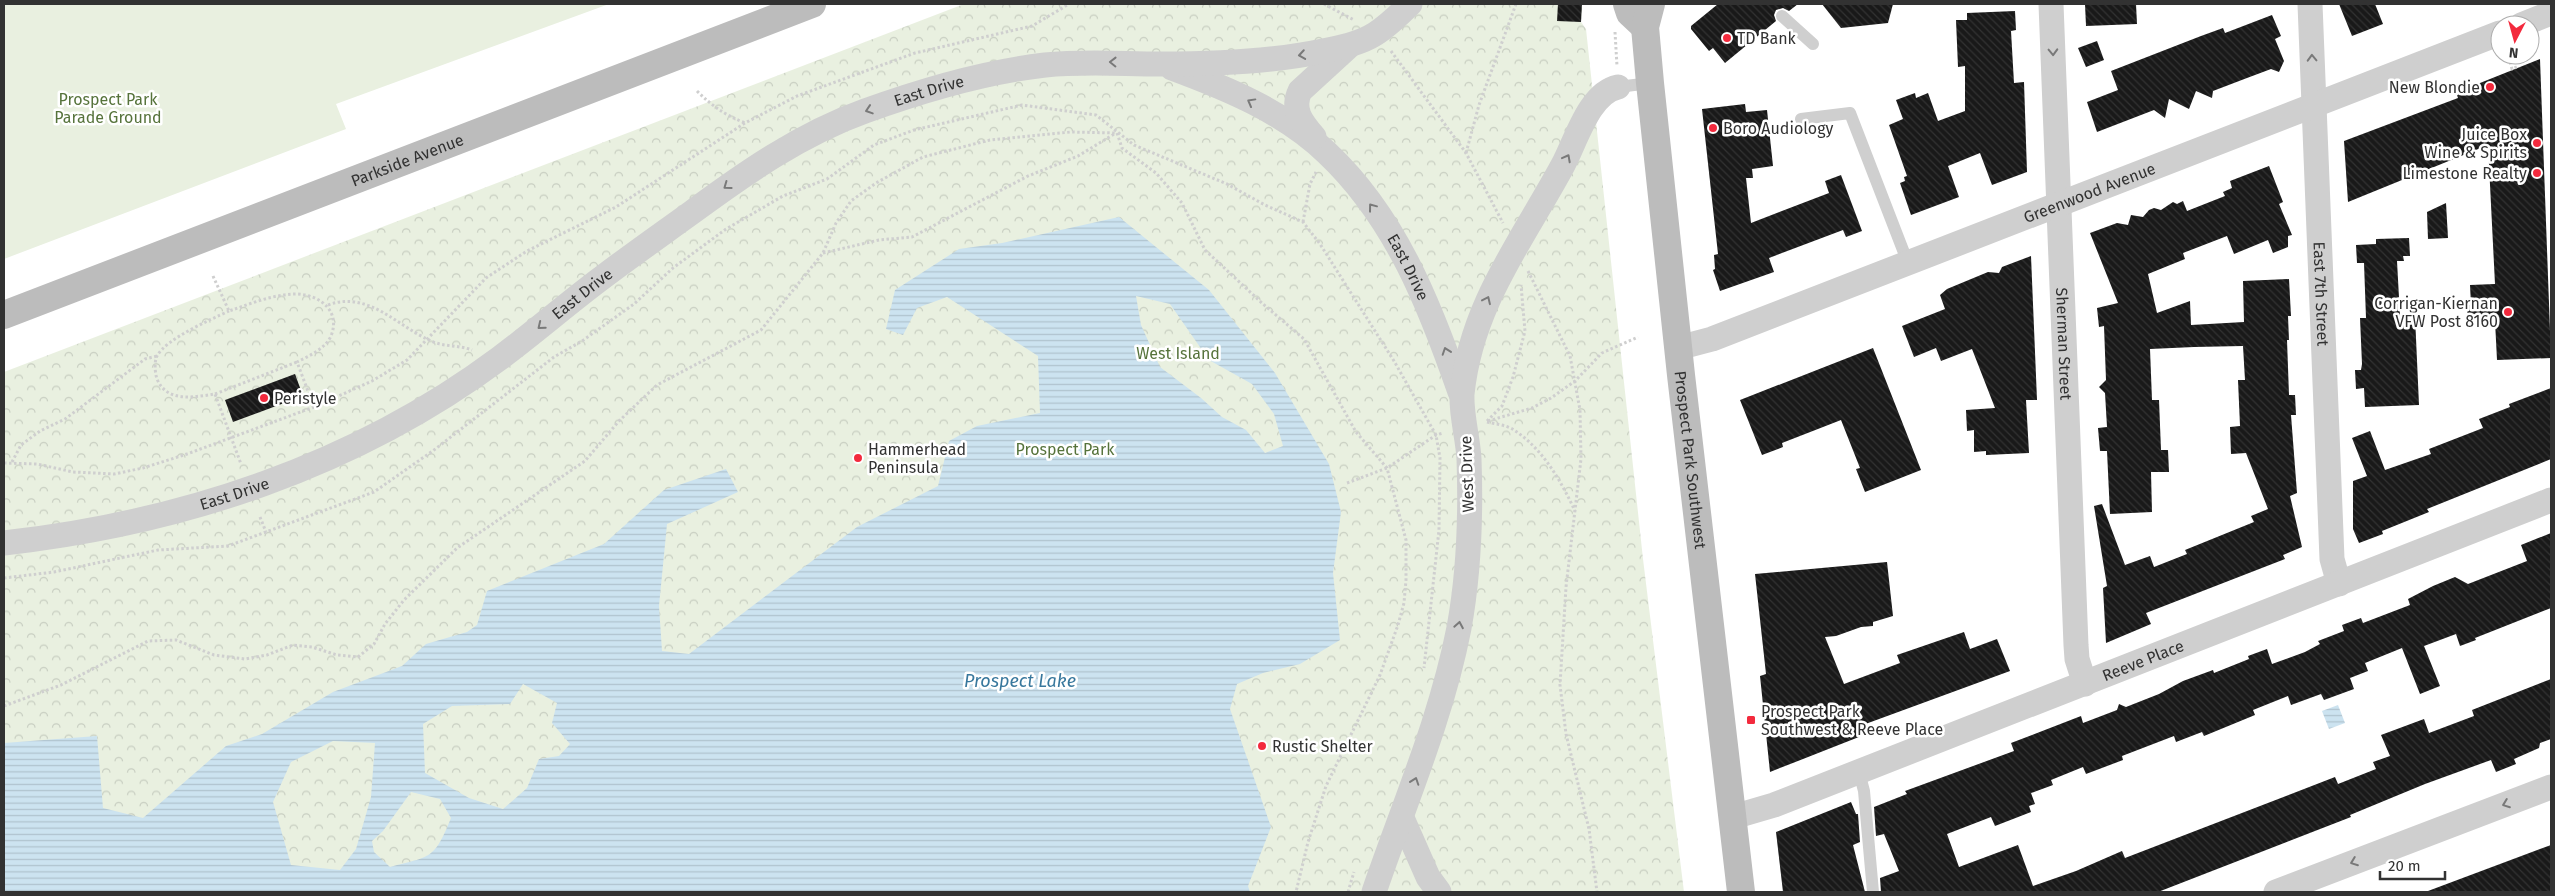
<svg xmlns="http://www.w3.org/2000/svg" width="2555" height="896" font-family="'Fira Sans',sans-serif">
  <style>
    .forest { fill: url(#forest-crowns) }
    .pitch { fill: #e9f0e0 }
    .water { fill: url(#water-rules); fill-rule: evenodd }
    .building { fill: url(#building-back-hatch) }
    .lines { fill: none; stroke-linecap: round; stroke-linejoin: round }
    .path { stroke: #cfcfcf; stroke-width: 3; stroke-dasharray: 2.5 2.5; stroke-linecap: butt }
    .lane { stroke: #cfcfcf; stroke-width: 12 }
    .street { stroke: #cfcfcf; stroke-width: 25 }
    .secondary { stroke: #bcbcbc; stroke-width: 28 }
    .oneway { stroke: #797979 }
    .poi-dot { fill: #f32a3d; stroke: #fff; stroke-width: 2 }
    .labels { text-anchor: middle; dominant-baseline: central; stroke-width: 5; stroke-linejoin: round; paint-order: stroke }
    .poi-label { font-size: 16px; fill: #323232; stroke: #fff; text-anchor: start }
    .street-label { font-size: 16px; fill: #323232; stroke: #fff }
    .park-label { font-size: 16px; fill: #56733b; stroke: #fff }
    .water-label { font-size: 18px; font-style: italic; fill: #38789d; stroke: #fff }
  </style>
  <defs>
    <pattern id="forest-crowns" width="20" height="18" patternUnits="userSpaceOnUse" patternTransform="scale(1.25)"><rect width="20" height="18" fill="#e9f0e0"/><path d="M2 6a3 3 0 1 1 6 0M12 15a3 3 0 1 1 6 0" fill="none" stroke="#c8cec1"/></pattern>
    <pattern id="water-rules" width="6" height="5" patternUnits="userSpaceOnUse" patternTransform="scale(1.25)"><rect width="6" height="5" fill="#cce3f0"/><path d="M0 2.5h6" fill="none" stroke="#b0c3ce"/></pattern>
    <pattern id="building-back-hatch" width="6" height="6" patternUnits="userSpaceOnUse" patternTransform="scale(1.25)"><rect width="6" height="6" fill="#191919"/><path d="M-1 5l2 2M0 0l6 6M5-1l2 2" fill="none" stroke="#323232"/></pattern>
  </defs>
  <rect width="100%" height="100%" fill="#fff"/>
  <path class="forest" d="M964,4H1582L1581,22L1586,29L1643,559L1684,892H4V372Z"/>
  <path class="pitch" d="M4,4H609L336,104L346,129L4,259Z"/>
  <g class="water">
    <path d="M1119,217L1209,290L1275,373L1329,464L1341,512L1333,573L1340,640L1300,664L1263,673L1237,684L1230,709L1271,827L1248,886L1250,892H4V743L97,736L103,808L143,818L226,746L262,734L333,692L402,666L426,644L467,632L477,625L487,591L604,544L664,490L726,469L738,492L667,524L659,606L662,651L689,654L857,527L938,486L949,441L977,426L1040,413L1038,356L947,297L917,308L903,335L886,329L895,290L959,249L1002,243ZM1136,296L1170,304L1209,360L1252,384L1274,414L1283,446L1265,453L1246,430L1222,417L1201,398L1160,367L1141,325ZM523,684L557,703L552,723L570,744L559,756L539,759L527,788L503,809L469,798L425,773L423,724L452,706L510,704ZM333,741L375,743L371,797L356,849L340,870L291,865L273,802L291,762ZM411,792L440,799L451,818C434,860 431,856 390,867L374,852L372,841L383,831Z"/>
    <path d="M2338,705L2345,723L2329,729L2322,711Z"/>
  </g>
  <g class="building">
    <path d="M1558,4H1582L1581,22L1557,21Z"/>
    <path d="M1718,4H1798L1789,11L1783,8L1776,10L1774,15L1776,21L1725,63L1713,48L1709,51L1691,29V26Z"/>
    <path d="M1822,4H1893L1888,23L1841,28Z"/>
    <path d="M2085,4H2136L2137,24L2086,26Z"/>
    <path d="M2339,4H2375L2383,24L2352,36Z"/>
    <path d="M2015,11L2016,30L2011,31L2014,83L2024,82L2027,172L1992,185L1980,153L1948,166L1959,197L1911,215L1900,183L1905,181L1904,177L1907,176L1889,125L1903,119L1896,100L1915,93L1916,98L1928,93L1938,121L1965,111V66L1958,67L1956,20H1967V13Z"/>
    <path d="M2272,15L2281,36L2275,39L2284,61L2279,72L2271,69L2247,78L2213,91L2212,98L2196,91L2189,109L2169,99L2165,118L2154,110L2097,132L2087,102L2118,90L2111,71L2201,36L2223,28L2225,33Z"/>
    <path d="M2097,41L2104,60L2086,67L2078,48Z"/>
    <path d="M2540,59L2551,358L2497,360L2495,321L2468,323L2467,305H2471L2470,285L2495,284L2488,145L2348,202L2344,141L2458,98L2457,95L2465,89Z"/>
    <path d="M1745,104L1746,112L1767,110L1773,166L1752,169L1753,178H1746L1751,223L1829,193L1825,181L1841,175L1862,231L1846,237L1843,230L1769,258L1774,272L1720,291L1713,270L1715,269L1714,255L1718,254L1702,109Z"/>
    <path d="M2269,166L2283,202L2279,204L2292,235L2288,236V247L2273,253L2268,240L2234,254L2227,236L2183,253L2185,259L2148,274L2157,313L2190,301L2191,325L2244,322L2243,281L2289,279L2291,316H2288L2289,340H2287L2289,395H2295L2296,415H2291L2297,493L2290,496L2302,547L2283,555L2285,559L2146,613L2151,624L2106,643L2103,588L2107,586L2094,506L2102,504L2125,565L2150,556L2154,567L2187,554L2185,550L2254,522L2251,516L2268,509L2246,453L2231,454L2230,427L2240,426L2238,380H2245L2243,346L2194,347L2150,349L2152,400H2159L2161,450H2168L2169,472H2151L2152,512L2110,514L2107,451H2100L2098,428L2107,427L2105,393L2099,387L2106,380L2104,326L2099,327L2097,308L2118,303L2090,233L2117,223L2128,225L2131,215L2143,217L2149,210L2154,208L2161,210L2173,202L2177,204L2183,201L2187,211L2225,196L2223,192L2232,188L2230,181Z"/>
    <path d="M2446,203L2448,238L2428,239L2427,212Z"/>
    <path d="M2409,238L2410,256H2403L2404,261H2397L2400,316H2415L2419,405L2365,407L2364,388L2356,389L2355,370H2361L2362,364L2360,318H2366L2364,263H2357L2356,245L2376,244V239Z"/>
    <path d="M2031,256L2037,400H2026L2029,453L1986,455V451L1974,452V430L1967,431L1966,410L1995,408L1972,349L1941,361L1936,348L1914,357L1902,326L1945,309L1940,295L1947,289L1988,272L1999,273L2002,267Z"/>
    <path d="M1873,348L1921,470L1865,492L1856,469L1860,468L1841,420L1782,443L1783,447L1762,455L1740,400Z"/>
    <path d="M295,374L303,396L233,422L225,400Z"/>
    <path d="M2551,388V459L2427,509L2429,512L2382,531L2383,534L2359,543L2353,529V481L2367,476L2352,438L2370,431L2385,470L2431,454L2429,449L2483,428L2479,419L2510,407L2509,404Z"/>
    <path d="M2551,533V608L2475,638L2476,640L2460,646L2456,634L2424,646L2440,686L2420,694L2402,648L2365,663L2368,671L2350,678L2354,689L2324,700L2321,694L2291,705L2288,696L2253,710L2255,715L2204,736L2202,732L2176,742L2174,736L2122,756L2123,760L2086,774L2083,767L2051,780L2053,785L2031,793L2035,804L2029,806L2031,812L1995,826L1991,817L1947,834L1959,867L2018,845L2033,886L2076,871L2122,851L2125,858L2335,777L2338,784L2376,769L2373,762L2390,756L2381,735L2424,719L2429,733L2474,716L2472,710L2551,679V739L2540,743L2539,748L2514,759L2516,764L2496,772L2491,760L2425,784L2350,815L2351,817L2158,892H1881L1880,878L1899,871L1884,834L1876,836L1874,807L1907,794L1905,791L2014,751L2011,743L2081,716L2083,723L2117,710L2119,704L2126,707L2159,694L2183,681L2213,670L2214,673L2249,659L2248,656L2267,649L2272,664L2305,652L2320,644L2318,641L2344,631L2342,625L2361,618L2363,623L2410,605L2408,599L2433,586L2455,577L2468,584L2527,561L2521,545Z"/>
    <path d="M1887,562L1893,616L1873,622V626L1861,627L1836,636L1825,637L1844,684L1900,663L1897,655L1964,632L1970,649L1997,639L2010,671L1860,726L1864,735L1770,772L1760,676L1766,674L1755,574Z"/>
    <path d="M1851,802L1856,814H1858L1860,842L1853,845L1865,892H1783L1776,832Z"/>
    <path d="M2551,845V892H2428V891Z"/>
  </g>
  <g class="lines">
    <g class="path">
      <path d="M1324,4L1354,20"/>
      <path d="M1615,32L1617,66"/>
      <path d="M1391,51L1466,153L1503,223"/>
      <path d="M2510,62L2512,69L2519,66"/>
      <path d="M697,91C712,106 725,115 745,123"/>
      <path d="M1117,133L1122,148L1156,173L1182,203L1205,250L1263,304L1304,339L1356,432L1387,468L1406,540V580L1404,603L1398,625L1380,675L1326,786L1308,842L1296,892"/>
      <path d="M1466,153L1479,105L1516,4"/>
      <path d="M1303,222L1310,184L1316,172"/>
      <path d="M823,253L879,240L912,237L1028,176L1078,156L1116,133"/>
      <path d="M1528,271L1570,356L1580,410L1581,459L1566,587L1560,685L1566,734L1589,829L1597,892"/>
      <path d="M213,276L229,311C250,304 273,294 297,294C320,295 341,311 331,336C325,349 309,356 297,362L314,407"/>
      <path d="M328,305C368,290 397,326 431,341C444,347 459,345 472,350"/>
      <path d="M229,311C210,320 167,338 157,356C154,362 155,373 157,379C167,403 194,397 215,394L241,464"/>
      <path d="M215,394L297,362"/>
      <path d="M1487,421L1502,406L1513,377L1525,331L1521,285"/>
      <path d="M1488,421L1532,408L1551,398L1575,381L1602,353L1638,337"/>
      <path d="M1487,422C1495,424 1507,425 1514,430C1543,449 1561,481 1575,511"/>
      <path d="M12,462L21,445L40,431L65,419L145,359L157,356"/>
      <path d="M4,463L37,464L73,472L114,474L143,468L187,454L314,407L372,381L407,360L486,278L527,251L616,207L745,123L797,96L915,53L1032,26L1069,4"/>
      <path d="M1347,483L1387,468L1436,435L1443,433"/>
      <path d="M260,517L266,532"/>
      <path d="M4,578L54,572L158,550L228,546L374,492L434,450L554,357L582,341L634,304L673,268L726,229L783,196L827,179L874,145L914,130L1022,105L1096,115L1134,145L1227,184L1265,205L1303,222L1320,244L1394,361L1436,435L1440,458L1439,530L1424,668"/>
      <path d="M4,706L61,685L148,641L176,640L214,655L245,659L267,655L293,645L312,647L337,655L358,657L374,644L385,624L404,600L457,548L585,461L619,421L657,385L761,330L823,253L836,223L851,201L876,183L923,157L990,140L1071,132L1116,133"/>
      <path d="M1348,892L1354,872"/>
    </g>
    <g class="lane">
      <path d="M1782,16L1813,44"/>
      <path d="M1618,87L1650,83"/>
      <path d="M1801,119L1850,113L1908,263"/>
      <path d="M1859,772L1864,791L1873,892"/>
    </g>
    <g class="street">
      <path id="s1" d="M2051,4L2076,645L2077,659L2085,684"/>
      <path id="s2" d="M2310,4L2332,559L2339,584"/>
      <path d="M2521,25L2551,13"/>
      <path id="s3" d="M1172,68C1226,88 1285,112 1327,153C1396,218 1430,306 1460,392"/>
      <path d="M1314,137C1302,123 1291,110 1300,91L1348,47"/>
      <path id="s4" d="M1678,348L1712,339L2500,33"/>
      <path id="s5" d="M4,543C182,523 355,466 500,358C535,332 568,303 603,277C632,255 662,234 691,213C745,173 801,134 865,111C923,90 983,72 1045,65C1084,61 1122,64 1161,64C1215,64 1271,62 1323,51C1341,47 1359,44 1375,34C1388,26 1399,15 1410,4"/>
      <path id="s6" d="M1733,817L1774,805L2551,500"/>
      <path d="M1402,818L1428,877L1439,892"/>
      <path d="M1374,892C1404,804 1441,720 1459,628C1469,573 1471,515 1469,459C1468,438 1461,415 1462,394C1471,305 1522,241 1563,165C1576,141 1589,93 1618,87"/>
      <path d="M2276,892L2551,787"/>
    </g>
    <g class="secondary">
      <path d="M1627,4L1630,13L1645,27"/>
      <path id="s7" d="M1651,4L1645,27L1650,83L1681,375L1741,892"/>
      <path id="s8" d="M4,315L812,4"/>
    </g>
  </g>
  <defs><path id="oneway-chevron" d="M-2-3.5L2.5 0L-2 3.5" fill="none" stroke-width="1.6" stroke-linecap="round" stroke-linejoin="round" transform="scale(1.25)"/></defs>
  <g class="oneway">
    <use href="#oneway-chevron" transform="translate(2053 52) rotate(88)"/>
    <use href="#oneway-chevron" transform="translate(1302 55) rotate(171)"/>
    <use href="#oneway-chevron" transform="translate(2312 58) rotate(-92)"/>
    <use href="#oneway-chevron" transform="translate(1113 62) rotate(-179)"/>
    <use href="#oneway-chevron" transform="translate(1251 102) rotate(-151)"/>
    <use href="#oneway-chevron" transform="translate(869 110) rotate(162)"/>
    <use href="#oneway-chevron" transform="translate(1567 158) rotate(-62)"/>
    <use href="#oneway-chevron" transform="translate(727 186) rotate(144)"/>
    <use href="#oneway-chevron" transform="translate(1372 207) rotate(-127)"/>
    <use href="#oneway-chevron" transform="translate(1487 300) rotate(-65)"/>
    <use href="#oneway-chevron" transform="translate(541 326) rotate(141)"/>
    <use href="#oneway-chevron" transform="translate(1446 351) rotate(-109)"/>
    <use href="#oneway-chevron" transform="translate(1459 625) rotate(-80)"/>
    <use href="#oneway-chevron" transform="translate(1415 781) rotate(-71)"/>
    <use href="#oneway-chevron" transform="translate(2506 804) rotate(159)"/>
    <use href="#oneway-chevron" transform="translate(2354 862) rotate(159)"/>
  </g>
  <g class="poi-dot">
    <circle cx="1727" cy="38" r="5"/>
    <circle cx="2490" cy="87" r="5"/>
    <circle cx="1713" cy="128" r="5"/>
    <circle cx="2537" cy="143" r="5"/>
    <circle cx="2537" cy="173" r="5"/>
    <circle cx="2508" cy="312" r="5"/>
    <circle cx="264" cy="398" r="5"/>
    <circle cx="858" cy="458" r="5"/>
    <rect x="1746" y="715" width="10" height="10" rx="2.5"/>
    <circle cx="1262" cy="746" r="5"/>
  </g>
  <g class="labels">
    <g class="poi-label">
      <text x="1737" y="38">TD Bank</text>
      <text x="2480" y="87" text-anchor="end">New Blondie</text>
      <text x="1723" y="128">Boro Audiology</text>
      <text x="2527" y="134" text-anchor="end">Juice Box<tspan x="2527" dy="18">Wine &amp; Spirits</tspan></text>
      <text x="2527" y="173" text-anchor="end">Limestone Realty</text>
      <text x="2498" y="303" text-anchor="end">Corrigan-Kiernan<tspan x="2498" dy="18">VFW Post 8160</tspan></text>
      <text x="274" y="398">Peristyle</text>
      <text x="868" y="449">Hammerhead<tspan x="868" dy="18">Peninsula</tspan></text>
      <text x="1761" y="711">Prospect Park<tspan x="1761" dy="18">Southwest &amp; Reeve Place</tspan></text>
      <text x="1272" y="746">Rustic Shelter</text>
    </g>
    <g class="street-label">
      <text stroke="none"><textPath href="#s5" startOffset="1045">East Drive</textPath></text>
      <text stroke="none"><textPath href="#s8" startOffset="432">Parkside Avenue</textPath></text>
      <text stroke="none"><textPath href="#s4" startOffset="440">Greenwood Avenue</textPath></text>
      <text stroke="none"><textPath href="#s3" startOffset="319">East Drive</textPath></text>
      <text stroke="none"><textPath href="#s5" startOffset="640">East Drive</textPath></text>
      <text stroke="none"><textPath href="#s2" startOffset="290">East 7th Street</textPath></text>
      <text stroke="none"><textPath href="#s1" startOffset="340">Sherman Street</textPath></text>
      <text stroke="none"><textPath href="#s7" startOffset="459">Prospect Park Southwest</textPath></text>
      <text transform="translate(1467 474) rotate(-92)">West Drive</text>
      <text stroke="none"><textPath href="#s5" startOffset="236">East Drive</textPath></text>
      <text stroke="none"><textPath href="#s6" startOffset="439">Reeve Place</textPath></text>
    </g>
    <g class="park-label">
      <text x="108" y="99">Prospect Park<tspan x="108" dy="18">Parade Ground</tspan></text>
      <text x="1178" y="353">West Island</text>
      <text x="1065" y="449">Prospect Park</text>
    </g>
    <g class="water-label">
      <text x="1020" y="681">Prospect Lake</text>
    </g>
  </g>
  <rect width="2555" height="896" fill="none" stroke="#323232" stroke-width="10"/>
  <g transform="translate(2515 40) rotate(186)"><circle r="24" fill="#ffffff" stroke="#adadad"/>
  <path d="M0-4L9 19L0 12L-9 19Z" fill="#f32a3d"/>
  <text y="-8" font-size="14" font-weight="bold" text-anchor="middle" fill="#323232">N</text>
  </g>
  <path d="M2380 871v8h65v-8" fill="none" stroke="#323232" stroke-width="2.5"/>
  <text x="2388" y="871" font-size="15" fill="#323232" stroke="#ffffff" stroke-width="4" paint-order="stroke">20 m</text>
</svg>
